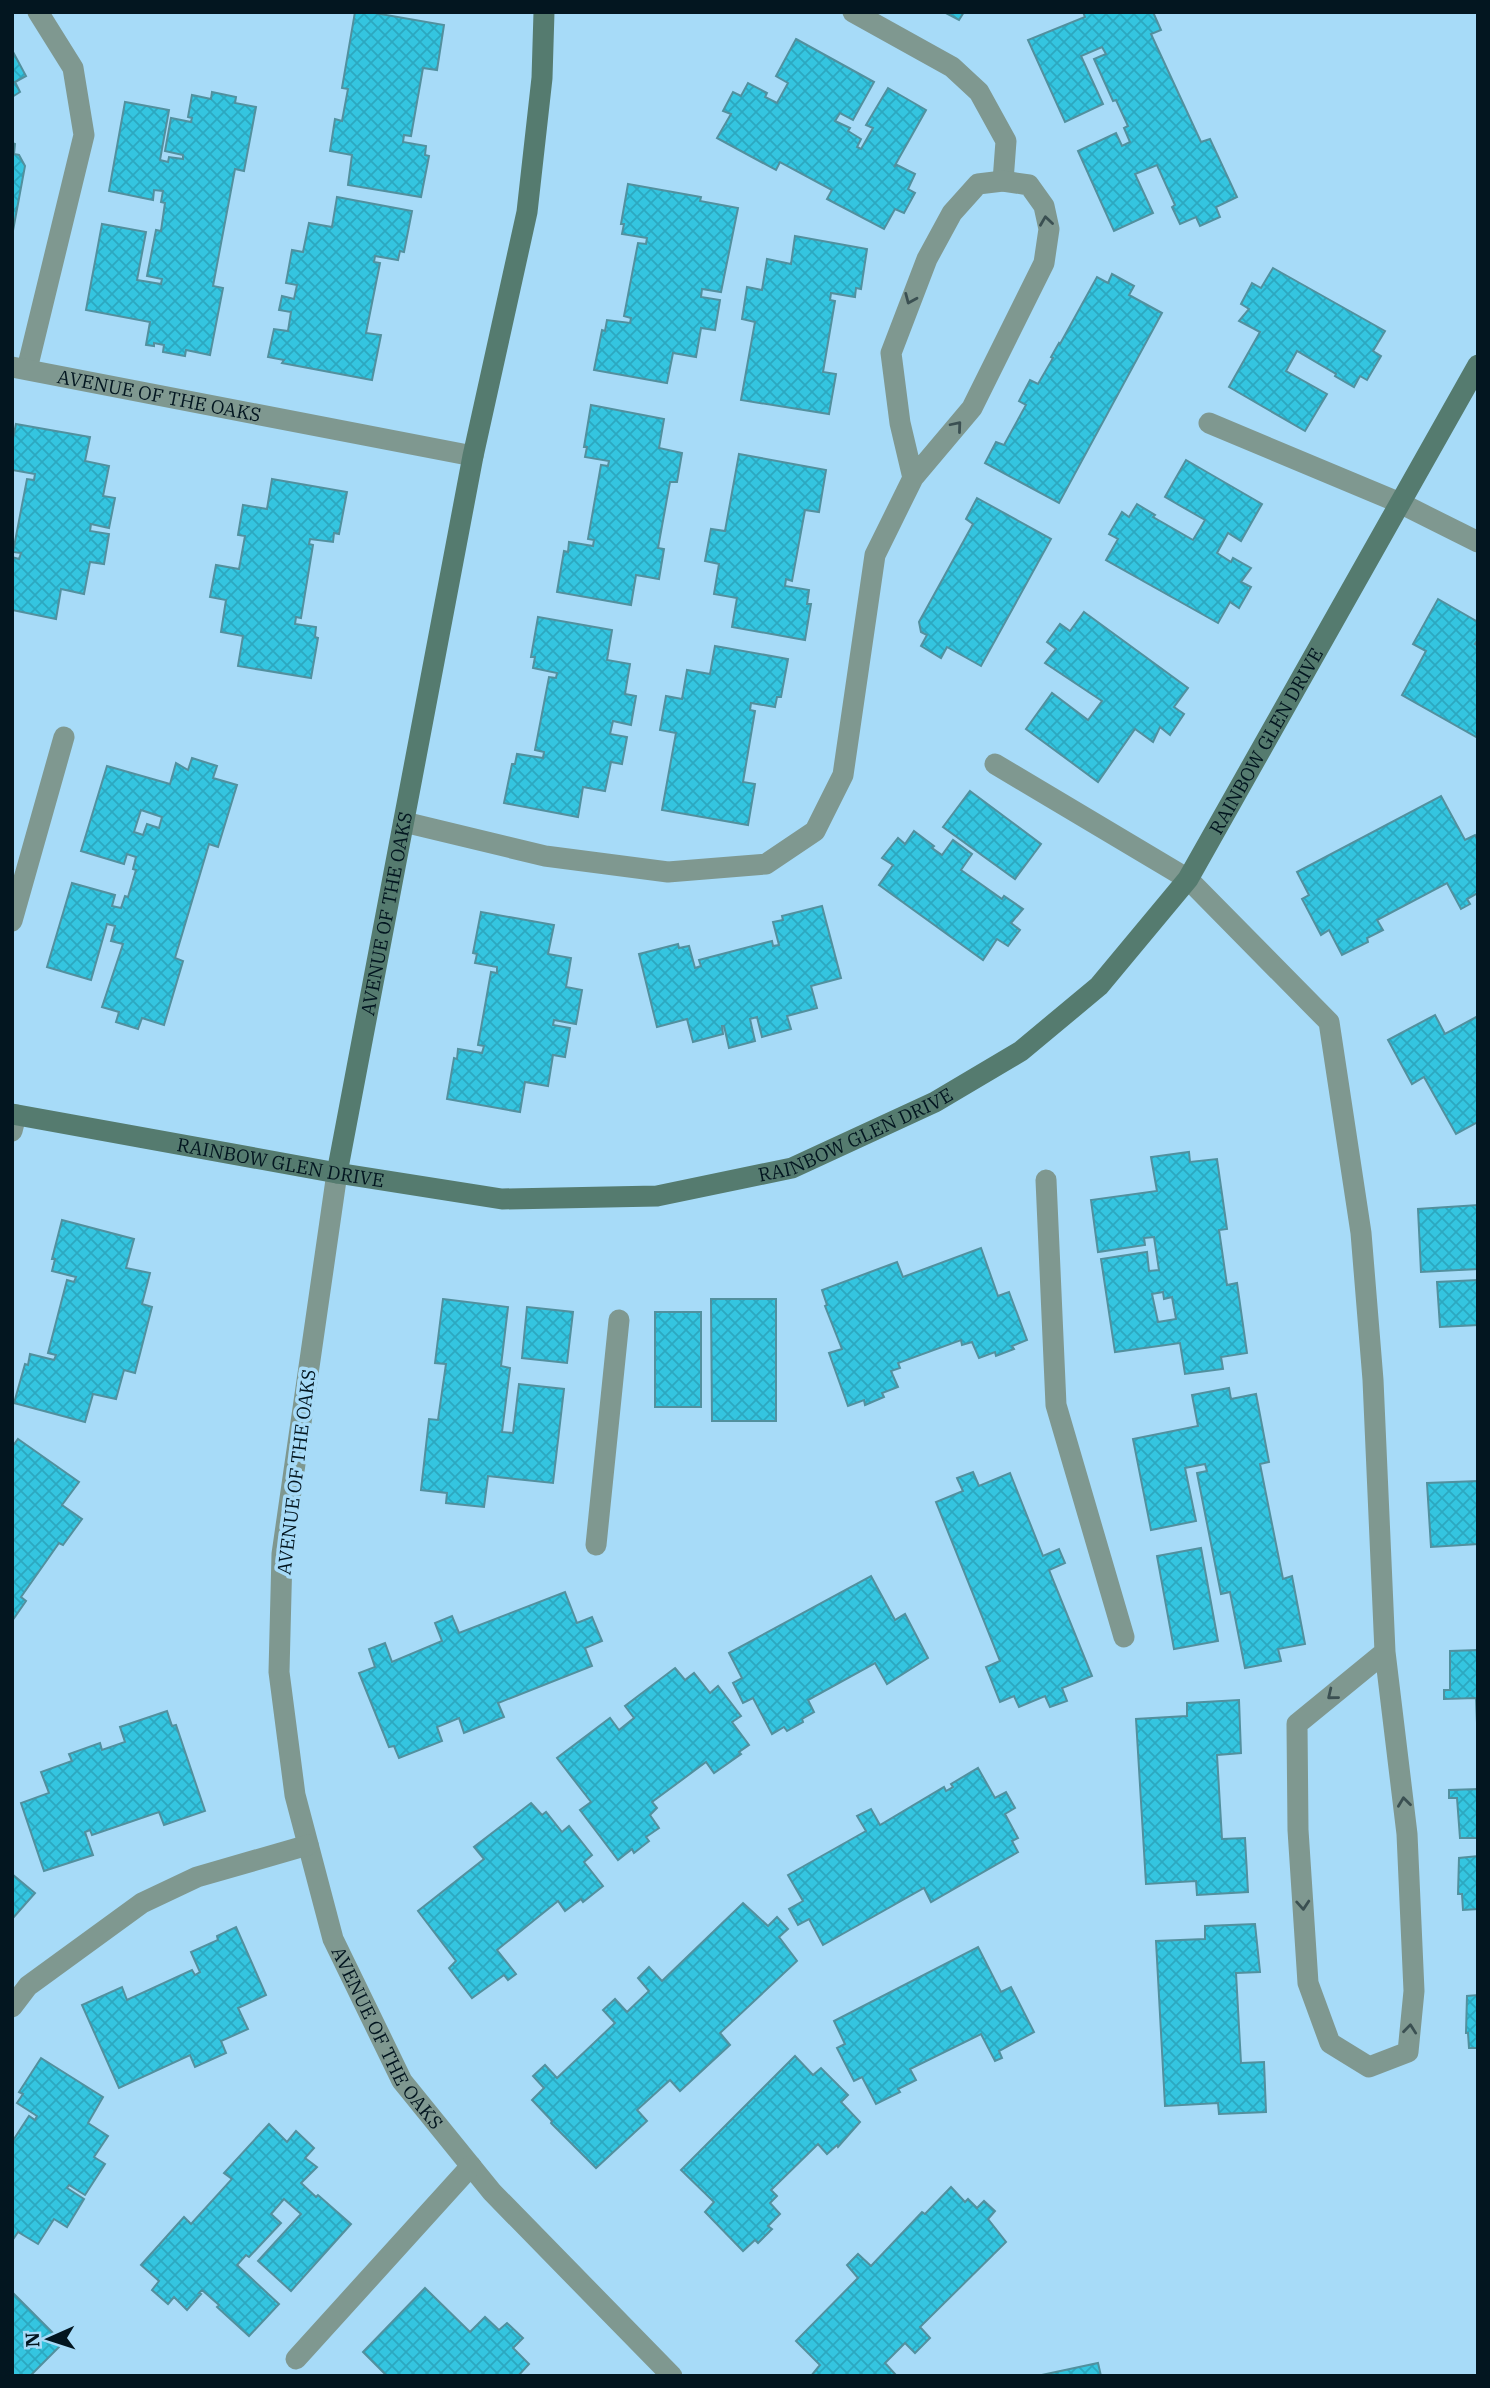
<svg xmlns="http://www.w3.org/2000/svg" width="1490" height="2388" font-family="'IBM Plex Serif',serif">
  <style>
    .building { fill: url(#building-cross-hatch); stroke: #52909e; stroke-width: 2; fill-rule: evenodd }
    .lines { fill: none; stroke-linecap: round; stroke-linejoin: round }
    .lane { stroke: #7f9890; stroke-width: 21 }
    .street { stroke: #7f9890; stroke-width: 21 }
    .secondary { stroke: #557b6f; stroke-width: 21 }
    .oneway { stroke: #3b5052 }
    .labels { text-anchor: middle; dominant-baseline: central; stroke-width: 7; stroke-linejoin: round; paint-order: stroke }
    .street-label { font-size: 19px; fill: #031620; stroke: #a7dbf8 }
  </style>
  <defs>
    <pattern id="building-cross-hatch" width="8" height="8" patternUnits="userSpaceOnUse" patternTransform="scale(1.75)"><rect width="8" height="8" fill="#34c5e0"/><path d="M0 0l8 8M0 8l8-8" fill="none" stroke="#2ca8c0"/></pattern>
  </defs>
  <rect width="100%" height="100%" fill="#a7dbf8"/>
  <g class="building">
    <path d="M355,12H369L444,25L437,70L423,68L411,136L404,135L403,142L426,146L425,155L429,156L421,197L348,185L352,155L330,151L335,119L342,121L348,89L342,88Z"/>
    <path d="M944,12H964L959,20Z"/>
    <path d="M1083,12H1153L1161,30L1151,34L1201,142L1210,139L1237,197L1216,207L1220,217L1200,226L1196,217L1180,224L1172,207L1175,205L1157,165L1135,174L1153,213L1114,231L1078,151L1116,133L1122,146L1130,142L1124,128L1128,126L1116,100L1113,101L1094,59L1106,54L1102,47L1081,56L1103,104L1065,122L1028,40L1085,17Z"/>
    <path d="M796,39L874,82L853,120L840,113L835,121L850,128L848,131L861,139L857,147L861,149L873,128L866,125L888,88L926,110L894,167L897,165L915,174L908,189L915,193L904,213L895,209L884,229L827,199L832,190L780,162L776,170L717,138L731,114L723,111L733,92L741,96L748,83L767,93L765,97L777,103L788,83L776,76Z"/>
    <path d="M12,50L26,76L15,82L20,92L12,97Z"/>
    <path d="M212,92L236,97L235,103L256,107L244,171L235,169L213,286L223,288L210,355L186,350L185,356L163,352L164,345L154,343V346L146,345L150,322L86,310L102,224L146,232L137,280L161,284L162,279L147,276L156,230L161,231L165,203L161,202L163,191L154,190L153,200L109,191L125,102L169,110L160,160L168,162L169,157L183,159V155L165,151L171,118L191,122L192,118L188,117L192,95L211,99Z"/>
    <path d="M12,143L15,144L14,154L19,155L25,166L12,236Z"/>
    <path d="M628,184L701,197L700,201L738,208L721,292L702,289L701,297L720,300L715,330L701,328L696,357L673,353L667,383L594,370L602,330L605,331L607,320L630,323L631,318L624,316L638,243L646,244L647,238L622,234L624,224H621Z"/>
    <path d="M337,197L412,211L404,252L400,251L398,260L375,256L374,262L380,263L366,333L381,335L372,380L282,363L284,360L268,357L274,329L288,331L291,312L279,310L282,296L294,299L297,285L286,283L292,250L303,252L309,223L332,227Z"/>
    <path d="M795,236L867,249L861,289L856,288L855,297L831,293L830,300L835,301L823,372L836,374L829,414L741,400L755,322L742,319L747,287L762,290L767,259L791,264Z"/>
    <path d="M1273,268L1385,331L1373,351L1381,356L1367,380L1360,376L1354,387L1335,376L1336,374L1297,351L1286,371L1327,394L1305,431L1229,387L1260,332L1239,321L1249,309L1241,304L1252,283L1261,288Z"/>
    <path d="M1112,274L1134,286L1129,295L1162,313L1059,503L985,463L996,442L1004,445L1026,405L1019,401L1030,380L1038,384L1053,358L1051,357L1059,343L1060,344L1097,277L1108,283Z"/>
    <path d="M591,405L664,419L659,448L682,453L677,482H670L658,548L664,549L659,579L636,575L631,605L557,592L564,551L568,552L569,542L593,546L594,540L588,539L601,465L608,466L609,461L585,457L587,447H584Z"/>
    <path d="M16,424L90,437L85,461L109,466L103,496L115,498L109,528L91,524L90,531L109,534L104,564L90,562L84,594L61,589L56,619L12,610V557L19,559L21,553L13,552L27,479L34,480L35,474L12,470V443Z"/>
    <path d="M739,454L826,470L819,512L805,510L792,581L786,579L785,586L809,590L807,604H811L805,640L732,627L737,598L714,594L719,564L705,561L711,529L725,531Z"/>
    <path d="M1186,460L1262,504L1241,541L1228,533L1217,553L1231,562L1233,558L1251,568L1241,582L1251,587L1239,608L1230,602L1218,623L1106,560L1118,539L1109,534L1122,512L1129,517L1137,504L1155,515L1153,517L1193,540L1205,520L1165,497Z"/>
    <path d="M272,479L347,492L339,534L334,533L333,542L310,539L309,544L313,545L301,618L296,617L295,624L316,627L315,637L318,638L311,678L238,666L243,636L221,632L226,600L210,597L216,565L239,569L245,536L238,535L243,505L267,509Z"/>
    <path d="M977,498L1051,539L981,666L947,647L941,658L921,646L927,635L921,632L919,622L973,524L966,519Z"/>
    <path d="M1438,599L1478,622V639L1475,644L1478,646V738L1402,695L1426,651L1413,644Z"/>
    <path d="M1084,612L1188,688L1174,707L1184,714L1170,735L1160,727L1153,742L1135,729L1098,782L1026,729L1052,693L1088,720L1102,701L1045,663L1056,649L1047,642L1060,624L1070,631Z"/>
    <path d="M538,617L612,630L607,660L630,664L625,694L636,696L631,725L613,721L610,734L627,737L622,764L611,762L605,791L583,787L578,817L504,803L512,764H515L517,754L543,758L544,752L535,750L549,677L556,678L557,673L533,668L535,657H531Z"/>
    <path d="M715,646L788,659L781,697H777L775,707L751,703L750,710L755,711L743,782L755,784L748,825L662,810L676,733L660,730L666,696L682,699L687,670L710,674Z"/>
    <path d="M192,758L217,766L213,778L237,785L218,847L209,844L175,958L183,961L164,1025L142,1018L138,1029L116,1022L119,1012L102,1007L123,944L111,941L115,926L107,924L91,980L47,967L72,883L115,895L112,906L121,908L125,896L128,897L136,870L133,869L136,857L127,854L124,864L81,851L107,766L170,784L176,763L188,770ZM141,810L162,817L159,828L147,824L143,835L134,832Z"/>
    <path d="M970,791L1041,844L1015,879L943,827Z"/>
    <path d="M1441,796L1465,840L1475,835L1478,841V893L1467,899L1470,904L1461,909L1447,883L1377,920L1383,930L1367,938L1368,942L1342,955L1329,930L1321,935L1302,899L1309,895L1297,872Z"/>
    <path d="M914,831L934,846L932,848L942,855L953,840L972,854L961,870L1002,899L1004,896L1023,909L1011,923L1020,930L1008,946L997,939L983,960L879,885L893,865L882,858L898,838L905,844Z"/>
    <path d="M822,906L841,978L811,986L817,1008L787,1016L791,1029L762,1037L757,1017L750,1019L755,1041L729,1048L724,1026H722L723,1034L693,1042L687,1019L657,1027L639,954L678,944L679,948L689,946L695,968L701,966L699,960L772,941L773,946L779,945L773,922L783,920L782,916Z"/>
    <path d="M481,912L554,925L548,954L571,958L566,987L582,990L576,1024L554,1020L553,1025L570,1028L565,1057L553,1055L548,1086L525,1082L520,1112L447,1099L454,1058L457,1059L458,1049L482,1053L484,1046L478,1045L491,972L497,973V967L475,963L477,954L473,953Z"/>
    <path d="M1435,1015L1445,1034L1478,1016V1122L1456,1134L1424,1077L1412,1084L1388,1040Z"/>
    <path d="M1189,1152L1190,1162L1217,1159L1227,1229L1219,1230L1227,1285L1237,1283L1247,1353L1221,1357L1223,1369L1185,1374L1180,1343L1115,1352L1101,1259L1147,1252L1149,1271L1159,1270L1154,1237L1144,1238L1145,1245L1098,1252L1091,1200L1157,1191L1151,1157ZM1163,1292L1164,1299L1172,1297L1176,1319L1158,1322L1152,1294Z"/>
    <path d="M1478,1205V1269L1421,1272L1418,1209Z"/>
    <path d="M62,1220L134,1239L126,1268L150,1273L142,1304L152,1307L135,1373L124,1370L116,1399L93,1394L85,1422L14,1403L25,1364L28,1365L30,1354L54,1360L56,1355L48,1353L67,1280L74,1282L76,1277L52,1271L55,1259H52Z"/>
    <path d="M981,1248L998,1296L1009,1292L1027,1340L1012,1346L1014,1349L996,1356L995,1352L979,1358L972,1342L962,1345L961,1340L898,1363L900,1368L891,1371L898,1387L882,1393L884,1397L865,1405L864,1400L848,1406L829,1353L842,1349L825,1306L827,1305L822,1290L897,1262L903,1277Z"/>
    <path d="M1478,1280V1325L1440,1327L1437,1282Z"/>
    <path d="M443,1299L508,1307L501,1366L510,1368L502,1432L513,1433L519,1384L564,1389L553,1483L488,1476L484,1507L446,1503L447,1493L421,1490L429,1419L438,1420L446,1364L435,1363Z"/>
    <path d="M711,1299H776V1421H712Z"/>
    <path d="M527,1307L573,1312L567,1363L522,1358Z"/>
    <rect x="655" y="1312" width="46" height="95"/>
    <path d="M1229,1388L1231,1399L1256,1394L1269,1462L1260,1464L1283,1579L1292,1576L1305,1644L1278,1649L1281,1661L1245,1668L1230,1592L1221,1594L1197,1473L1207,1471L1205,1464L1185,1468L1196,1521L1151,1530L1133,1439L1198,1426L1192,1395Z"/>
    <path d="M18,1439L79,1482L62,1505L82,1519L63,1545L59,1543L21,1597L26,1601L12,1621V1447Z"/>
    <path d="M973,1472L979,1486L1010,1473L1043,1556L1059,1549L1065,1563L1049,1570L1092,1676L1062,1688L1067,1701L1050,1707L1045,1696L1019,1707L1014,1696L1000,1702L986,1667L1000,1661L936,1502L963,1491L957,1478Z"/>
    <path d="M1478,1481V1544L1431,1547L1427,1483Z"/>
    <path d="M1201,1548L1218,1641L1174,1649L1157,1556Z"/>
    <path d="M871,1576L895,1620L905,1614L928,1658L887,1684L875,1663L808,1700L814,1712L802,1719L803,1722L787,1731L784,1727L772,1734L753,1698L743,1703L733,1683L742,1678L729,1653Z"/>
    <path d="M565,1592L577,1623L592,1617L602,1641L585,1648L592,1666L498,1703L504,1717L464,1733L459,1718L437,1727L442,1741L399,1758L394,1746L389,1747L359,1673L375,1667L369,1649L385,1643L392,1662L442,1641L435,1623L452,1616L459,1633Z"/>
    <path d="M1478,1650V1748L1476,1698L1444,1699V1690H1450V1651Z"/>
    <path d="M675,1668L685,1680L694,1673L710,1693L718,1686L741,1716L732,1722L749,1745L739,1752L741,1754L714,1773L706,1762L652,1802L657,1808L650,1815L659,1828L646,1837L649,1841L634,1853L632,1849L618,1860L580,1810L591,1802L557,1758L610,1718L619,1730L634,1718L625,1706Z"/>
    <path d="M1239,1700L1241,1753L1217,1755L1222,1839L1245,1838L1248,1892L1197,1895L1196,1881L1146,1884L1136,1719L1187,1716V1703Z"/>
    <path d="M167,1711L172,1726L176,1725L205,1811L164,1825L159,1812L92,1835L90,1830L85,1832L93,1855L44,1871L21,1803L49,1793L41,1772L72,1761L69,1754L100,1743L102,1750L125,1742L120,1727Z"/>
    <path d="M978,1768L995,1798L1006,1792L1015,1808L1005,1814L1018,1838L1012,1841L1018,1852L931,1902L924,1888L823,1945L809,1919L798,1925L789,1909L803,1901L788,1875L866,1831L857,1816L871,1809L880,1825L944,1787L946,1791L953,1787L951,1784Z"/>
    <path d="M1478,1789V1838H1460L1457,1798H1449V1790Z"/>
    <path d="M531,1803L542,1815L546,1812L562,1832L569,1826L592,1855L584,1862L603,1886L583,1902L581,1899L565,1911L558,1901L497,1950L516,1974L508,1980L504,1975L472,1998L449,1968L456,1961L418,1911L484,1859L474,1847Z"/>
    <path d="M1478,1856V1909L1463,1910L1462,1894H1458L1459,1858Z"/>
    <path d="M12,1874L35,1893L12,1919Z"/>
    <path d="M743,1903L768,1926L777,1917L788,1929L779,1937L797,1961L720,2033L730,2045L680,2091L670,2080L637,2110L647,2121L596,2168L551,2123L552,2121L532,2100L544,2088L533,2076L545,2065L557,2078L615,2023L603,2010L615,1999L627,2012L649,1991L638,1978L649,1967L662,1981Z"/>
    <path d="M1255,1924L1260,1972L1236,1973L1241,2063L1264,2062L1266,2112L1219,2114L1218,2103L1165,2106L1156,1941L1205,1939V1926Z"/>
    <path d="M236,1927L266,1995L238,2008L248,2029L221,2041L226,2053L195,2067L190,2055L119,2088L82,2005L122,1987L127,2000L192,1970L195,1975L200,1972L191,1952L218,1940L217,1936Z"/>
    <path d="M978,1947L1001,1992L1011,1987L1034,2032L999,2051L1002,2058L995,2061L981,2034L910,2069L916,2080L898,2089L900,2092L876,2104L862,2077L854,2081L837,2048L845,2044L834,2021Z"/>
    <path d="M1478,1995V2048H1469L1468,2033H1466L1467,1996Z"/>
    <path d="M795,2056L813,2075L821,2068L848,2095L841,2102L860,2122L838,2147L837,2145L827,2154L818,2144L771,2190L777,2196L770,2203L780,2214L768,2226L772,2229L758,2243L755,2240L743,2251L705,2212L714,2202L681,2170Z"/>
    <path d="M41,2058L103,2097L88,2123L108,2136L94,2157L105,2164L85,2195L69,2185L67,2188L84,2199L67,2227L54,2219L38,2244L18,2232L12,2241V2142L29,2116L35,2120L37,2116L17,2103L23,2094L19,2092Z"/>
    <path d="M269,2124L287,2142L296,2131L314,2148L305,2158L317,2167L301,2183L316,2197L318,2195L351,2224L291,2291L258,2261L301,2214L284,2199L271,2214L281,2223L249,2257L246,2255L237,2265L279,2304L249,2336L217,2307L219,2305L202,2290L199,2293L201,2294L187,2310L174,2297L168,2304L152,2290L159,2281L141,2265L184,2217L191,2224L232,2179L224,2173Z"/>
    <path d="M951,2187L965,2202L968,2199L977,2208L984,2201L995,2211L988,2219L1006,2242L920,2327L930,2338L915,2353L905,2343L885,2363L895,2374L893,2376H811L820,2365L796,2341L858,2278L847,2265L858,2254L871,2266L922,2212L925,2214Z"/>
    <path d="M425,2288L470,2332L485,2317L499,2330L507,2323L523,2338L513,2348L529,2364L518,2376H387L363,2352Z"/>
    <path d="M12,2292L63,2343L30,2376H12Z"/>
    <path d="M1098,2363L1101,2376H1037Z"/>
  </g>
  <g class="lines">
    <g class="lane">
      <path d="M853,12L952,67L979,92L1006,141L1003,181"/>
      <path d="M27,369L84,135L73,68L38,12"/>
      <path d="M1209,423L1400,503"/>
      <path d="M995,764L1188,879"/>
      <path d="M404,822L545,856L668,872L766,864L815,831L843,775L875,555L913,478L972,408L1044,263L1049,229L1044,206L1029,185L1003,181L978,184L952,213L927,259L891,353L900,423L913,478"/>
      <path d="M12,921L64,737"/>
      <path d="M1046,1180L1056,1405L1124,1637"/>
      <path d="M596,1545L619,1320"/>
    </g>
    <g class="street">
      <path id="s1" d="M12,367L473,456"/>
      <path d="M1400,503L1478,542"/>
      <path d="M1188,879L1329,1022L1361,1233L1373,1380L1385,1652L1407,1834L1414,1991L1408,2052L1369,2067L1330,2043L1308,1983L1298,1830L1297,1724L1385,1652"/>
      <path d="M12,1131L16,1115"/>
      <path id="s2" d="M337,1173L282,1554L279,1672L295,1795L333,1939L402,2081L492,2192L672,2376"/>
      <path d="M12,2007L28,1986L142,1903L197,1877L308,1845"/>
      <path d="M296,2359L471,2166"/>
    </g>
    <g class="secondary">
      <path id="s3" d="M12,1114L337,1173L502,1199L657,1196L792,1168L935,1102L1021,1051L1099,986L1188,879L1478,365"/>
      <path id="s4" d="M337,1173L473,456L527,212L542,78L544,12"/>
    </g>
  </g>
  <defs><path id="oneway-chevron" d="M-2-3.5L2.5 0L-2 3.5" fill="none" stroke-width="1.6" stroke-linecap="round" stroke-linejoin="round" transform="scale(1.75)"/></defs>
  <g class="oneway">
    <use href="#oneway-chevron" transform="translate(1046 221) rotate(-98)"/>
    <use href="#oneway-chevron" transform="translate(910 299) rotate(113)"/>
    <use href="#oneway-chevron" transform="translate(957 426) rotate(-50)"/>
    <use href="#oneway-chevron" transform="translate(1332 1695) rotate(141)"/>
    <use href="#oneway-chevron" transform="translate(1404 1802) rotate(-97)"/>
    <use href="#oneway-chevron" transform="translate(1303 1905) rotate(86)"/>
    <use href="#oneway-chevron" transform="translate(1410 2029) rotate(-84)"/>
  </g>
  <g class="labels">
    <g class="street-label">
      <text stroke="none"><textPath href="#s1" startOffset="150">AVENUE OF THE OAKS</textPath></text>
      <text stroke="none"><textPath href="#s3" startOffset="1447">RAINBOW GLEN DRIVE</textPath></text>
      <text stroke="none"><textPath href="#s4" startOffset="264">AVENUE OF THE OAKS</textPath></text>
      <text stroke="none"><textPath href="#s3" startOffset="861">RAINBOW GLEN DRIVE</textPath></text>
      <text stroke="none"><textPath href="#s3" startOffset="273">RAINBOW GLEN DRIVE</textPath></text>
      <text transform="translate(296 1472) rotate(-83)">AVENUE OF THE OAKS</text>
      <text stroke="none"><textPath href="#s2" startOffset="889">AVENUE OF THE OAKS</textPath></text>
    </g>
  </g>
  <rect width="1490" height="2388" fill="none" stroke="#031620" stroke-width="28"/>
  <g transform="translate(49 2339) rotate(267)" stroke="#a7dbf8" stroke-width="5" paint-order="stroke">
  <path d="M0-5L12 26L0 18L-12 26Z" fill="#031620"/>
  <text y="-10" font-size="19" font-weight="bold" text-anchor="middle" fill="#031620">N</text>
  </g>
</svg>
